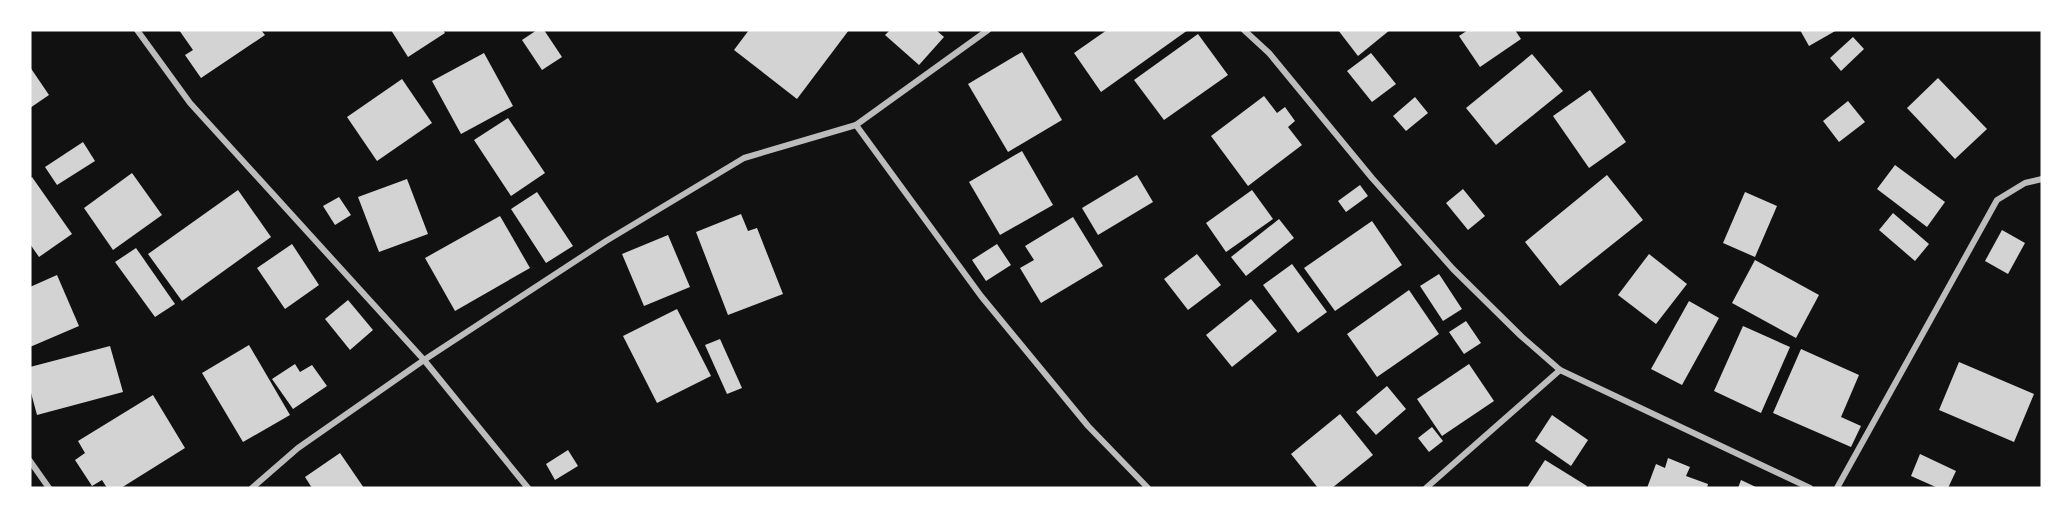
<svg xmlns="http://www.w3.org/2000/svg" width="2072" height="518" font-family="'Open Sans',sans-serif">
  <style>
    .building { fill: #d3d3d3 }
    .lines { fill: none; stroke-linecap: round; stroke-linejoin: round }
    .minor { stroke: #bcbcbc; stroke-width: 6 }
  </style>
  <rect width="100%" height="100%" fill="#111"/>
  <g class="building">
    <path d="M179,30H261L265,35L201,78L185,55L193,50Z"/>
    <path d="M391,30H443L445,33L408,57Z"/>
    <path d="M537,30H544L562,57L542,70L522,40Z"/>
    <path d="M749,30H849L797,99L734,50Z"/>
    <path d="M890,30H936L944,37L919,65L885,35Z"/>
    <path d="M1107,30H1188L1101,92L1074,53Z"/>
    <path d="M1338,30H1390L1358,56Z"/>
    <path d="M1468,30H1515L1521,39L1480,67L1459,36Z"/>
    <path d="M1800,30H1837L1809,46Z"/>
    <path d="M1198,34L1228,75L1164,120L1134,80Z"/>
    <path d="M1853,37L1864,49L1841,71L1830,58Z"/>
    <path d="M1022,52L1062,120L1008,152L968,84Z"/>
    <path d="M484,53L513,106L461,134L432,81Z"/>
    <path d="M1371,53L1396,84L1372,102L1347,71Z"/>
    <path d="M1532,54L1563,91L1496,145L1466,108Z"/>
    <path d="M30,67L49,95L30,108Z"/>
    <path d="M1938,78L1987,129L1955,159L1907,108Z"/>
    <path d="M402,79L432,123L377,161L347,117Z"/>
    <path d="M1590,90L1626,142L1589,168L1553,116Z"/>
    <path d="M1264,96L1277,113L1285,107L1295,121L1288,127L1302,145L1248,186L1211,136Z"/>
    <path d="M1415,97L1428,113L1406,131L1393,116Z"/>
    <path d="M1848,101L1865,122L1839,142L1823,121Z"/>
    <path d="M508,118L545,173L511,196L474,140Z"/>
    <path d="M83,142L95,161L57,185L45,167Z"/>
    <path d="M1022,151L1053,205L1000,235L969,182Z"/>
    <path d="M1895,165L1945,202L1927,227L1877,189Z"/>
    <path d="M132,173L162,215L113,250L84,208Z"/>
    <path d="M1137,175L1153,202L1098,235L1082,208Z"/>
    <path d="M1607,175L1643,220L1560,286L1525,242Z"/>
    <path d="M32,177L72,234L39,257L30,244V179Z"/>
    <path d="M407,179L428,234L379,252L358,197Z"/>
    <path d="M1360,185L1368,196L1346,212L1338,201Z"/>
    <path d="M1463,189L1485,216L1468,230L1446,203Z"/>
    <path d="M238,190L271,237L182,301L148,254Z"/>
    <path d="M1252,190L1273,219L1226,252L1206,223Z"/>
    <path d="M537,192L573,246L546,263L511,209Z"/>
    <path d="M1745,192L1777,206L1755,257L1723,243Z"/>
    <path d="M339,197L351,215L335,225L323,206Z"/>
    <path d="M1893,213L1929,244L1915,261L1879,230Z"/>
    <path d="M741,214L748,231L757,228L783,294L728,315L696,232Z"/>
    <path d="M500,216L530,268L455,311L425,258Z"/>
    <path d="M1073,217L1103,266L1041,303L1020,268L1034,260L1025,246Z"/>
    <path d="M1279,219L1294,238L1246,276L1231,257Z"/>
    <path d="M1372,221L1402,265L1335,311L1304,268Z"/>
    <path d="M2002,230L2025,243L2008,274L1985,261Z"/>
    <path d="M668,235L690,287L644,306L622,254Z"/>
    <path d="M292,244L319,285L285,309L257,268Z"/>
    <path d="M997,244L1011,265L986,281L972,260Z"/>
    <path d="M136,248L175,304L155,317L115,262Z"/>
    <path d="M1197,254L1221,285L1188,310L1164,279Z"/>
    <path d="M1649,254L1687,284L1656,324L1618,295Z"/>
    <path d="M1755,260L1819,295L1796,338L1732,303Z"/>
    <path d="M1292,264L1327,312L1298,333L1263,285Z"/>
    <path d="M1439,274L1462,309L1443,321L1420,286Z"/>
    <path d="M57,275L79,326L30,347V287Z"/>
    <path d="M1409,290L1439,334L1377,377L1347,334Z"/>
    <path d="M1251,299L1277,331L1232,367L1206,335Z"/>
    <path d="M348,300L373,330L350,350L325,319Z"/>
    <path d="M1689,301L1719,318L1682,385L1651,369Z"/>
    <path d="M677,309L711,376L657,403L623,336Z"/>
    <path d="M1466,321L1481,343L1464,354L1449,332Z"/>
    <path d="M1743,326L1790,347L1761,413L1714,391Z"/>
    <path d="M720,339L742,388L727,394L705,345Z"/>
    <path d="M249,345L290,415L243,442L202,373Z"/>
    <path d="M110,346L123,392L37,415L30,389V367Z"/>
    <path d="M1801,349L1859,375L1841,417L1861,426L1851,447L1773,413Z"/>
    <path d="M1959,362L2034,394L2014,442L1939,410Z"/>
    <path d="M295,364L300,372L312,365L327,386L293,409L272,379Z"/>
    <path d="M1469,364L1494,401L1442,436L1417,399Z"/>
    <path d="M1387,386L1406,409L1376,435L1356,412Z"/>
    <path d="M153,395L185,448L121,488H107L102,480L92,486L75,460L85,453L78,441Z"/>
    <path d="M1340,414L1373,455L1332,488H1318L1291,454Z"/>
    <path d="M1552,415L1588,440L1571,466L1535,441Z"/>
    <path d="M1432,427L1443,441L1429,452L1418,438Z"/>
    <path d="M568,450L578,466L555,480L546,464Z"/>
    <path d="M340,453L364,488H312L305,477Z"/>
    <path d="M1920,454L1956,471L1948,488H1938L1911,476Z"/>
    <path d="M1668,458L1690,467L1686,476L1708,484L1707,488H1647L1656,464L1665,468Z"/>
    <path d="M1545,460L1587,486L1586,488H1527Z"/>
    <path d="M1741,480L1758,488H1738Z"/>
  </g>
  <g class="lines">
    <g class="minor">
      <path d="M137,30L190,103L424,360L528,488"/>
      <path d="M1244,30L1269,53L1372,178L1453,269L1521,336L1560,370L1810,488"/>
      <path d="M856,125L981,296L1088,426L1148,488"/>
      <path d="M30,461L49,488"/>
      <path d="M252,488L298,448L424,360L606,241L744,158L856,125L988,30"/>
      <path d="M1426,488L1560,370"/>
      <path d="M1837,488L1997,200L2025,183L2042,179"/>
    </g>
  </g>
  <rect width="2072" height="518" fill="none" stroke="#ffffff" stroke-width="63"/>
</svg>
